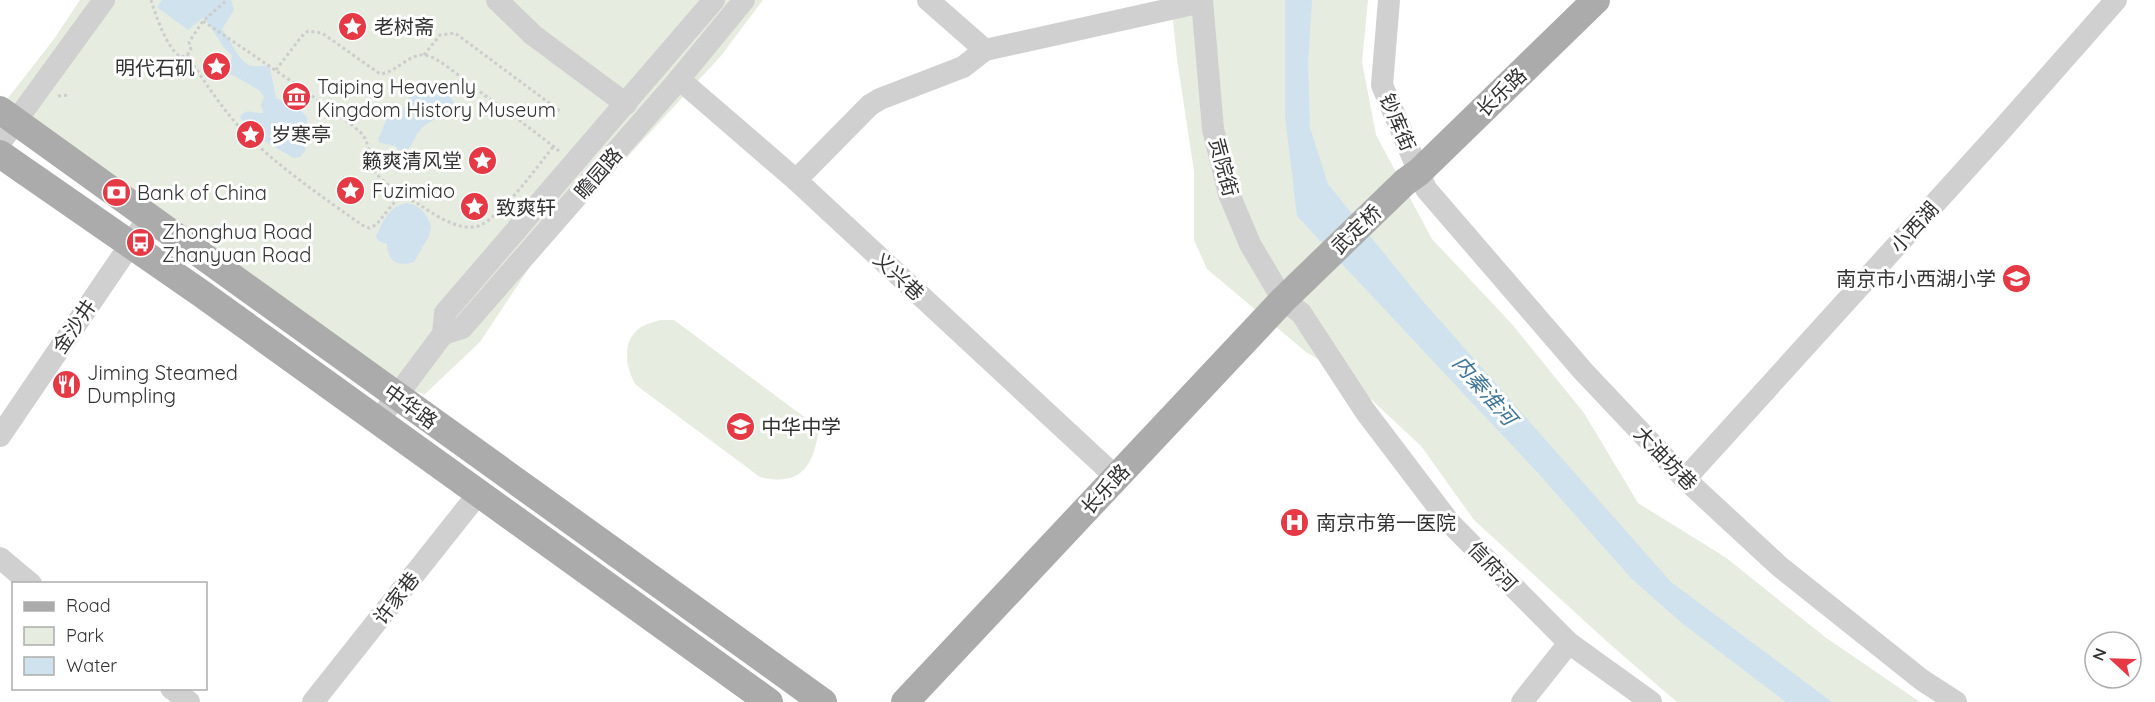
<svg xmlns="http://www.w3.org/2000/svg" width="2155" height="702" font-family="Quicksand,'Noto Sans SC',sans-serif">
  <style>
    .green { fill: #e6ecdf }
    .water { fill: #cfe2ee }
    .lines { fill: none; stroke-linecap: round; stroke-linejoin: round }
    .path { stroke: #cdcdcd; stroke-width: 3; stroke-dasharray: 3 3; stroke-linecap: butt }
    .minor { stroke: #d0d0d0; stroke-width: 22 }
    .major { stroke: #ababab; stroke-width: 28 }
    .labels { text-anchor: middle; dominant-baseline: central; stroke-width: 6; stroke-linejoin: round; paint-order: stroke }
    .poi-label { font-size: 20px; fill: #333; stroke: #fff; text-anchor: start }
    .street-label { font-size: 20px; fill: #333; stroke: #fff }
    .water-label { font-size: 21px; font-style: italic; fill: #3f7597; stroke: #fff }
  </style>
  <rect width="100%" height="100%" fill="#fff"/>
  <g class="green">
    <path d="M80,0H763L720,57L541,250L480,342L425,394L367,379L56,139L8,98L54,39Z"/>
    <path d="M1171,0H1368L1362,62L1376,135L1432,239L1511,323L1584,413L1638,503L1725,557L1825,637L1920,702H1677L1612,646L1474,520L1421,446L1346,376L1306,352L1207,269L1194,240V171L1177,59Z"/>
    <path d="M660,320H674L819,428C814,466 801,487 760,477L636,385C625,368 621,340 641,327C646,324 654,322 660,320Z"/>
  </g>
  <g class="water">
    <path d="M162,0H231L234,10L222,29C231,40 237,58 247,64C255,69 262,63 270,68L276,98L299,109L307,117C308,131 301,135 306,150L300,157L294,158L254,135L240,117C246,107 253,114 263,113L261,104L264,97L260,91L237,77L216,69V66L231,62L232,55L225,49L204,17L188,30L157,7Z"/>
    <path d="M1285,0H1312L1308,63L1310,128L1328,184L1421,299L1671,582L1832,702H1786L1683,624L1632,579L1537,472L1297,216L1285,117Z"/>
    <path d="M439,83L448,91L456,108C447,116 435,118 425,125C415,133 413,145 405,154H400L396,146L380,143L378,140L387,118L400,115L410,96Z"/>
    <path d="M407,203C420,205 428,215 431,227L429,236L414,262C397,267 388,262 387,244L379,241L376,237C383,221 389,206 407,203Z"/>
  </g>
  <g class="lines">
    <g class="path">
      <path d="M151,0C156,16 167,49 181,57L187,55L191,50L189,42L203,21L227,0"/>
      <path d="M203,21C241,47 279,72 316,99C330,110 347,120 360,132C372,142 366,162 376,173C387,187 405,196 420,205C435,215 455,229 474,227C496,225 539,164 553,147"/>
      <path d="M187,55C204,81 221,107 242,130C274,164 324,198 362,225L369,228L376,225L401,194"/>
      <path d="M424,55L440,35L455,33L560,111"/>
      <path d="M276,70L301,37L308,31L322,33L380,74C396,73 409,53 425,55C438,57 460,77 471,85C500,107 531,128 559,151"/>
      <path d="M58,96L70,95"/>
    </g>
    <g class="minor">
      <path d="M497,0L533,35L626,104"/>
      <path d="M928,0L985,50"/>
      <path d="M1202,0L1213,129L1229,194L1250,244L1283,300L1301,313L1365,411L1450,523L1569,643L1651,702"/>
      <path d="M1389,0L1382,85L1426,189L1583,371L1685,479L1779,566L1922,680L1956,702"/>
      <path d="M679,79L796,180L1116,477"/>
      <path d="M0,143L104,0"/>
      <path d="M796,180L870,105L880,99L963,67L985,50L1202,2"/>
      <path d="M443,334L462,328L675,84L744,0"/>
      <path d="M378,421L443,334L445,313L714,0"/>
      <path d="M0,436L149,217"/>
      <path d="M1685,479L1997,135L2116,0"/>
      <path d="M0,558L31,584"/>
      <path d="M171,688L189,702"/>
      <path d="M313,702L478,494"/>
      <path d="M1522,702L1569,643"/>
    </g>
    <g class="major">
      <path d="M0,110L823,702"/>
      <path d="M0,154L202,294L769,702"/>
      <path d="M905,702L1283,300L1405,182L1419,172L1596,0"/>
    </g>
  </g>
  <defs>
    <symbol id="sight-disc" viewBox="-11 -11 22 22"><circle r="9.5" fill="#e63946" stroke="#fff"/><path d="M0-6L1.8-2.2L6-1.7L2.9 1.2L3.7 5.4L0 3.3L-3.7 5.4L-2.9 1.2L-6-1.7L-1.8-2.2Z" fill="#fff"/></symbol>
    <symbol id="museum-disc" viewBox="-11 -11 22 22"><circle r="9.5" fill="#e63946" stroke="#fff"/><path d="M0-6L6-3V-2H-6V-3ZM-5-1h2V3h-2ZM-1-1h2V3h-2ZM3-1h2V3H3ZM-6 4H6V6H-6Z" fill="#fff"/></symbol>
    <symbol id="bank-disc" viewBox="-11 -11 22 22"><circle r="9.5" fill="#e63946" stroke="#fff"/><path d="M-6-4H6V4H-6ZM0-2.3a2.3 2.3 0 1 0 0 4.6a2.3 2.3 0 1 0 0-4.6Z" fill="#fff"/></symbol>
    <symbol id="bus-disc" viewBox="-11 -11 22 22"><circle r="9.5" fill="#e63946" stroke="#fff"/><path d="M-5-6H5V4H4V6H2V4H-2V6H-4V4H-5ZM-3.5-4V0h7V-4ZM-3.5 1.2v1.5H-2V1.2ZM2 1.2v1.5H3.5V1.2Z" fill="#fff"/></symbol>
    <symbol id="school-disc" viewBox="-11 -11 22 22"><circle r="9.5" fill="#e63946" stroke="#fff"/><path d="M0-5L7-2L0 1L-7-2ZM-4 1L0 2.5L4 1V4Q0 6-4 4Z" fill="#fff"/></symbol>
    <symbol id="restaurant-disc" viewBox="-11 -11 22 22"><circle r="9.5" fill="#e63946" stroke="#fff"/><path d="M-5-6h1v4h1v-4h1v4h1v-4h1v5L-1.5 .5V6h-2V.5L-5-1ZM5-6V6H3V1.5H1.5Q1.5-4 5-6Z" fill="#fff"/></symbol>
    <symbol id="hospital-disc" viewBox="-11 -11 22 22"><circle r="9.5" fill="#e63946" stroke="#fff"/><path d="M-5-5h3v3.5h4V-5h3V5h-3V1.5h-4V5h-3Z" fill="#fff"/></symbol>
  </defs>
  <g fill-rule="evenodd">
    <use href="#sight-disc" x="336" y="10" width="33" height="33"/>
    <use href="#sight-disc" x="200" y="50" width="33" height="33"/>
    <use href="#museum-disc" x="280" y="80" width="33" height="33"/>
    <use href="#sight-disc" x="234" y="118" width="33" height="33"/>
    <use href="#sight-disc" x="466" y="144" width="33" height="33"/>
    <use href="#sight-disc" x="334" y="174" width="33" height="33"/>
    <use href="#bank-disc" x="100" y="176" width="33" height="33"/>
    <use href="#sight-disc" x="458" y="190" width="33" height="33"/>
    <use href="#bus-disc" x="124" y="226" width="33" height="33"/>
    <use href="#school-disc" x="2000" y="262" width="33" height="33"/>
    <use href="#restaurant-disc" x="50" y="368" width="33" height="33"/>
    <use href="#school-disc" x="724" y="410" width="33" height="33"/>
    <use href="#hospital-disc" x="1278" y="506" width="33" height="33"/>
  </g>
  <g class="labels">
    <g class="poi-label">
      <text x="374" y="26">老树斋</text>
      <text x="195" y="67" text-anchor="end">明代石矶</text>
      <text x="317" y="86">Taiping Heavenly<tspan x="317" dy="23">Kingdom History Museum</tspan></text>
      <text x="271" y="134">岁寒亭</text>
      <text x="462" y="160" text-anchor="end">籁爽清风堂</text>
      <text x="372" y="190">Fuzimiao</text>
      <text x="137" y="192">Bank of China</text>
      <text x="496" y="207">致爽轩</text>
      <text x="162" y="231">Zhonghua Road<tspan x="162" dy="23">Zhanyuan Road</tspan></text>
      <text x="1996" y="278" text-anchor="end">南京市小西湖小学</text>
      <text x="87" y="372">Jiming Steamed<tspan x="87" dy="23">Dumpling</tspan></text>
      <text x="761" y="426">中华中学</text>
      <text x="1316" y="522">南京市第一医院</text>
    </g>
    <g class="street-label">
      <text transform="translate(1501 92) rotate(-44)">长乐路</text>
      <text transform="translate(1398 122) rotate(67)">钞库街</text>
      <text transform="translate(1224 167) rotate(75)">贡院街</text>
      <text transform="translate(598 173) rotate(-49)">瞻园路</text>
      <text transform="translate(1914 227) rotate(-48)">小西湖</text>
      <text transform="translate(1356 229) rotate(-44)">武定桥</text>
      <text transform="translate(899 276) rotate(43)">义兴巷</text>
      <text transform="translate(74 326) rotate(-56)">金沙井</text>
      <text transform="translate(411 406) rotate(36)">中华路</text>
      <text transform="translate(1666 458) rotate(46)">大油坊巷</text>
      <text transform="translate(1105 489) rotate(-47)">长乐路</text>
      <text transform="translate(1493 566) rotate(46)">信府河</text>
      <text transform="translate(396 598) rotate(-52)">许家巷</text>
    </g>
    <g class="water-label">
      <text transform="translate(1485 390) rotate(49)">内秦淮河</text>
    </g>
  </g>
  <rect x="12" y="582" width="195" height="108" fill="#ffffff" stroke="#adadad" stroke-width="1.5"/>
  <rect x="24" y="602" width="30" height="9" fill="#ababab" stroke="#adadad" stroke-width="1.5"/>
  <text x="66" y="612" font-size="18" fill="#333333">Road</text>
  <rect x="24" y="627" width="30" height="18" fill="#e6ecdf" stroke="#adadad" stroke-width="1.5"/>
  <text x="66" y="642" font-size="18" fill="#333333">Park</text>
  <rect x="24" y="657" width="30" height="18" fill="#cfe2ee" stroke="#adadad" stroke-width="1.5"/>
  <text x="66" y="672" font-size="18" fill="#333333">Water</text>
  <g transform="translate(2113 660) rotate(292)"><circle r="28" fill="#ffffff" stroke="#adadad" stroke-width="1.5"/>
  <path d="M0-4.5L10 22L0 15L-10 22Z" fill="#e63946"/>
  <text y="-9" font-size="16" font-weight="bold" text-anchor="middle" fill="#333333">N</text>
  </g>
</svg>
